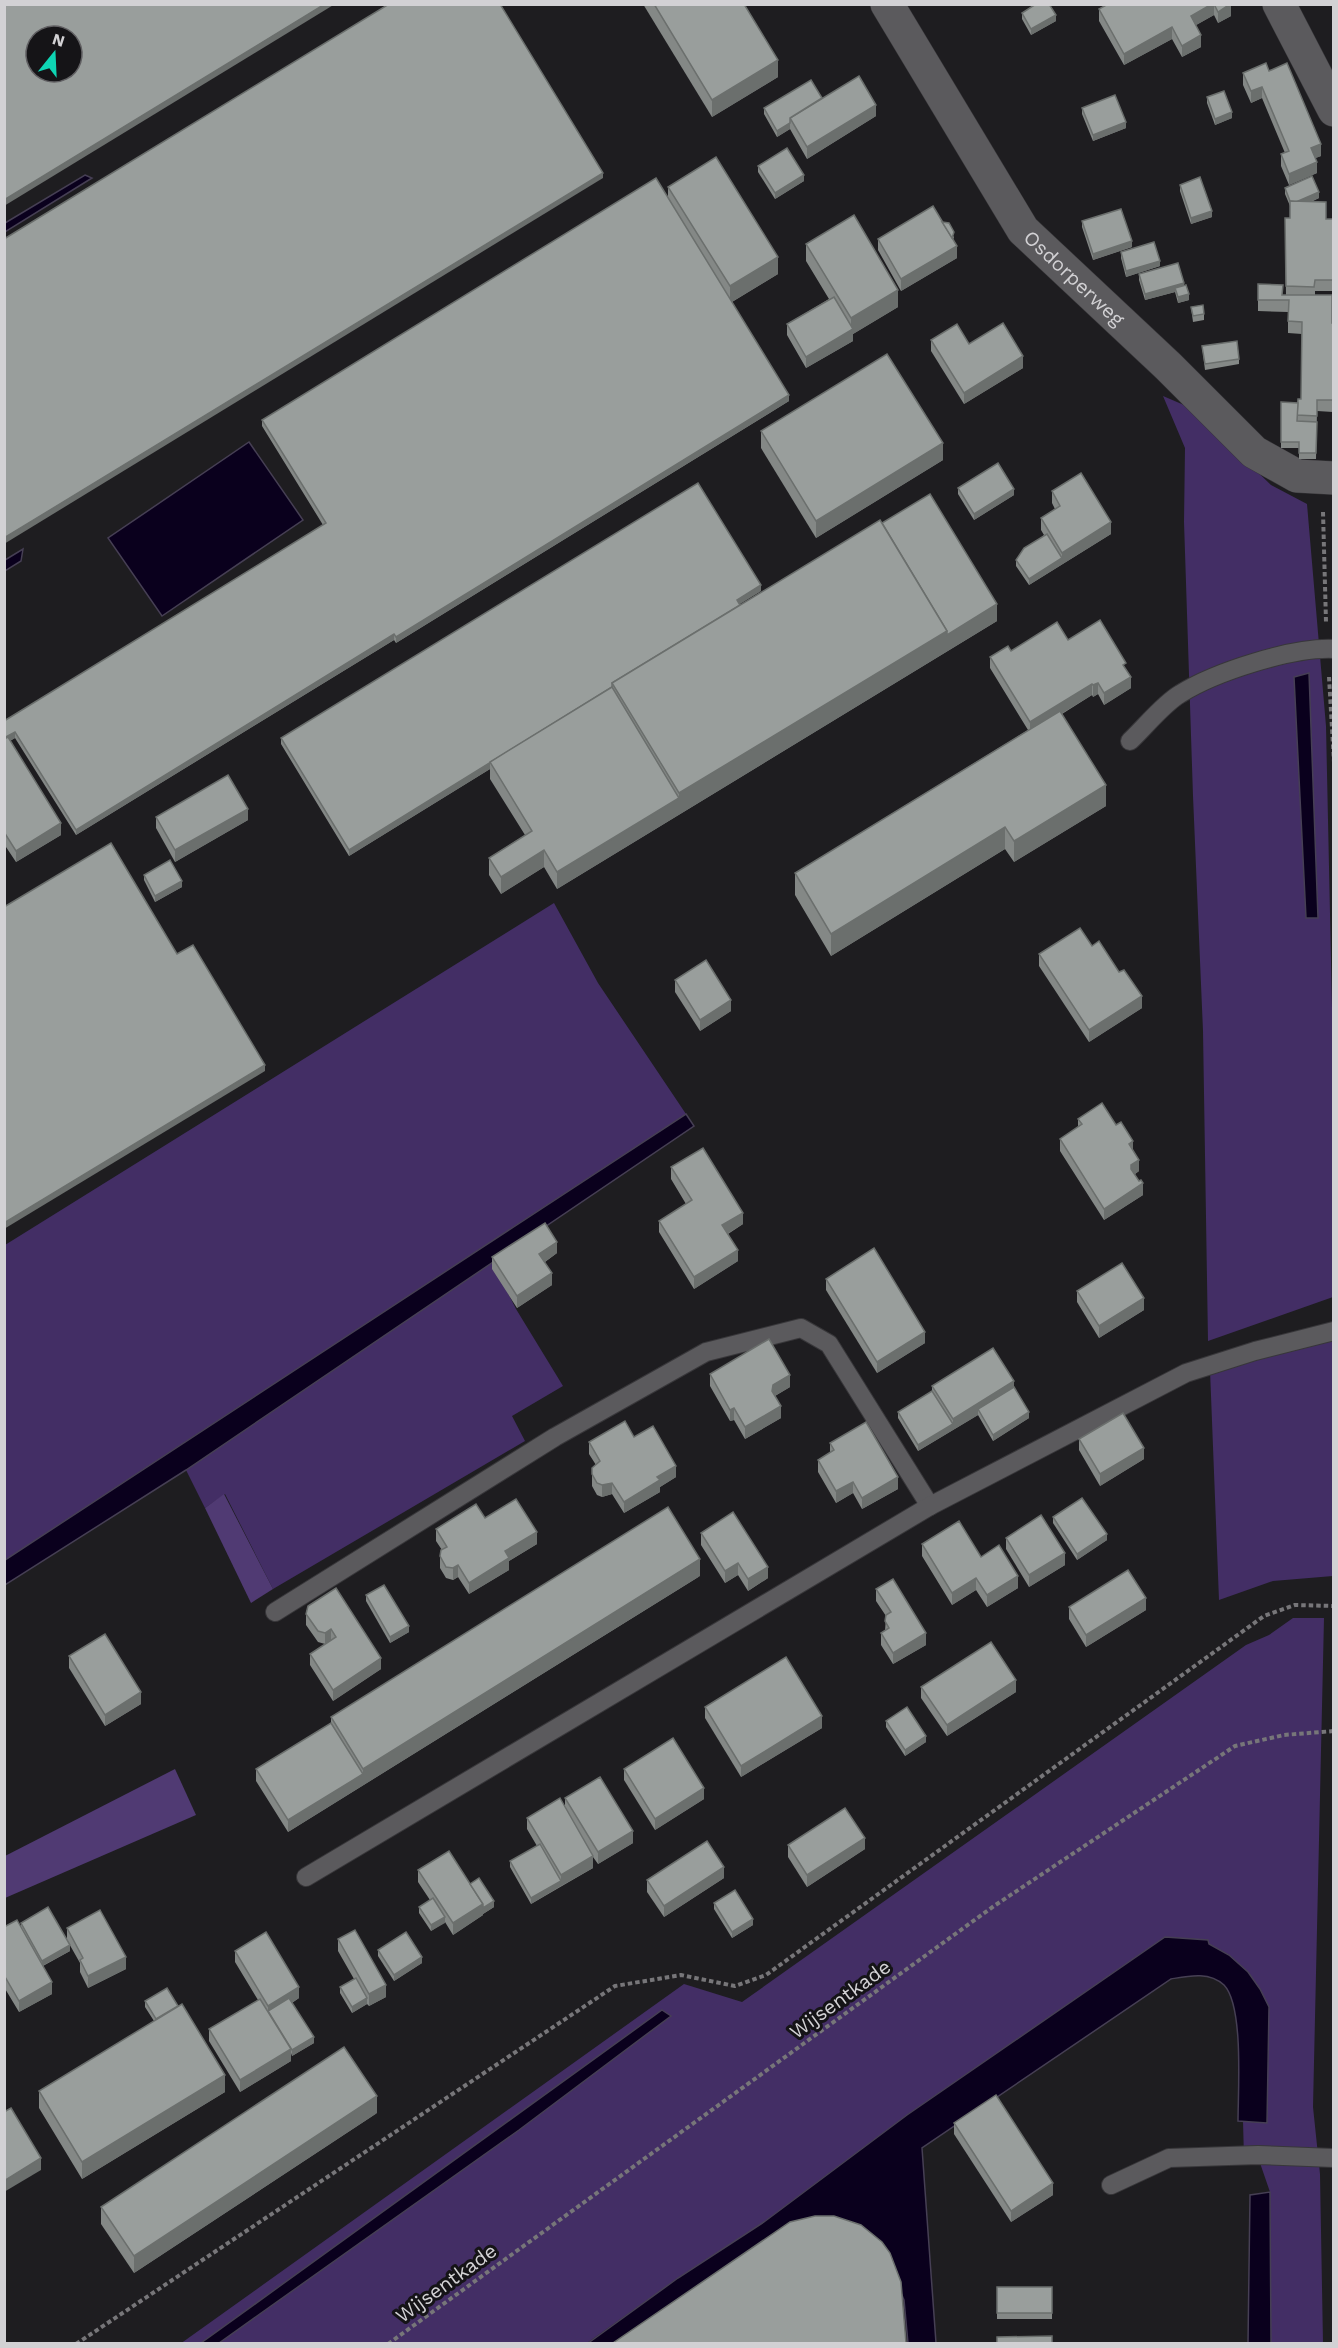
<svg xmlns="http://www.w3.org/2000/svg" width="1338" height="2348" font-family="'Work Sans',sans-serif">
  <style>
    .green { fill: #432e65 }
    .forest { fill: #503a73 }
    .water { fill: #0a001d; stroke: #463f54; stroke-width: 1.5 }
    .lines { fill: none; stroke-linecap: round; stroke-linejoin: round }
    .service-casing { stroke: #38373a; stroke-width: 20 }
    .minor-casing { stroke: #38373a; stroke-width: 34 }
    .path { stroke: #777679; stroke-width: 4; stroke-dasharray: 4.5 3; stroke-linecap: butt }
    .service { stroke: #5b5a5d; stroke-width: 18 }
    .minor { stroke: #5b5a5d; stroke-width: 33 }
    .wall { fill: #848886 }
    .shaded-wall { fill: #6b6f6d }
    .building { fill: #999e9c; stroke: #6b6f6d; stroke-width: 1.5; fill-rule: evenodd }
    .labels { text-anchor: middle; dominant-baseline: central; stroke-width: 6; stroke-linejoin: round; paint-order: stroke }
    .street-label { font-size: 20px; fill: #d2d1d4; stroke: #151417 }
  </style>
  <rect width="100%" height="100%" fill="#1e1d20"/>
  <g class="green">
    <path d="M1163,396L1191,408L1271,485L1307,504L1326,726L1333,1054V1297L1208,1341L1203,1031L1193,796L1184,522L1185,448Z"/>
    <path d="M554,903L598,983L686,1114L5,1560V1245Z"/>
    <path d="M492,1262L516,1309L563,1386L512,1416L525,1441L273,1589L225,1494L205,1508L186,1470Z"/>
    <path d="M1333,1336V1576L1273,1581L1219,1600L1210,1370Z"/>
    <path d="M1293,1618H1324L1313,2107L1320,2174L1323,2343H1271L1270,2192L1260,2163L1244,2158L1243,2121L1267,2123L1229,1955L1209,1944L1165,1937L907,2115L764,2222L678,2278L587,2343L180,2344L684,1984L742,2002L1246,1645L1269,1635Z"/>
  </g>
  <g class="forest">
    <path d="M224,1494L273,1589L251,1603L205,1508Z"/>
    <path d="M175,1769L196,1815L5,1898V1856Z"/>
  </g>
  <g class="water">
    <path d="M85,175L92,178L5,232V223Z"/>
    <path d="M249,442L303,520L162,616L108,538Z"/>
    <path d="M23,549L21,561L5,571V560Z"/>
    <path d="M1309,673L1318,918H1306L1294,677Z"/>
    <path d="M686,1114L694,1126L186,1470L5,1585V1560Z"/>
    <path d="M1165,1937L1208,1940L1209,1944L1229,1955L1248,1972L1260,1989L1269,2007L1267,2123L1238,2121C1238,2091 1244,2006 1224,1985C1209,1971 1188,1976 1171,1979L922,2148L936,2343H908L904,2300L892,2272L640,2343L587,2344L678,2278L764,2222L907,2115Z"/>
    <path d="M662,2010L671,2016L519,2130L219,2343H201Z"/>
    <path d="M1270,2192L1271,2343H1248L1250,2195Z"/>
  </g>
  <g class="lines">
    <defs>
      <g id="service">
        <path d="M1130,741C1145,727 1163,704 1180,694C1215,672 1292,647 1334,649"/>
        <path d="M275,1612L555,1437L706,1352L801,1328L829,1344L930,1506"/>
        <path d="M306,1877L930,1506L1186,1373L1255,1351L1334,1331"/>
        <path d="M1111,2185L1169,2158L1258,2155L1334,2158"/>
      </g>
      <g id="minor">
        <path id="s1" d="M887,4L1023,230L1168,366L1254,452L1297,476L1334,478"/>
        <path d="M1279,4L1334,110"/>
      </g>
    </defs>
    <use href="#service" class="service-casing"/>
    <use href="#minor" class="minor-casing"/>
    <g class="path">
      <path d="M1323,512L1326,622"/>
      <path d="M1329,677L1334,762"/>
      <path d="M1334,1570V1691"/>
      <path d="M76,2344L615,1986L681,1975L735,1986L766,1975L1264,1616L1295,1605L1334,1606"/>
      <path d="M388,2344L994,1906L1235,1746L1284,1735L1334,1731"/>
    </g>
    <use href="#service" class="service"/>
    <use href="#minor" class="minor"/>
  </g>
  <g class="wall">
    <path d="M643,4H744L778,77L712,117Z"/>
    <path d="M1108,4H1232L1231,5V16L1218,23L1214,15L1196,25L1201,47L1182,57L1172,39L1124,65L1099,21V9Z"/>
    <path d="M1022,13L1056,21L1031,35L1022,19Z"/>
    <path d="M1269,71L1321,156L1315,158L1317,173L1289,185L1281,166V154L1285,153L1262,98L1251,103L1243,85V73Z"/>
    <path d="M1207,97L1232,118L1215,125L1207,103Z"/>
    <path d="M822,98L876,116L807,159L790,129L777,137L764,114V108Z"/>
    <path d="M1082,108L1126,128L1093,141L1082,114Z"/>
    <path d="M758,166L804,181L775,199L758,172Z"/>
    <path d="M1180,185L1212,217L1191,224L1180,191Z"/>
    <path d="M668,187L778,274L732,302L789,401L396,643L394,640L76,835L15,738L10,741L61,835L16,862L4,844V721L323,525L262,426V420L668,197Z"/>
    <path d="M1285,188L1319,198L1311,202L1326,219H1334V291H1315V295L1332,323L1334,388L1333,412L1317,411L1316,459H1299V448H1281V402L1298,403L1301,399L1302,334L1288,333V312L1258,311V284L1283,295H1286L1285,218H1290V206L1285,194Z"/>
    <path d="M1082,221L1132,247L1093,260L1082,227Z"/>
    <path d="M942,222L954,237L953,240L957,258L901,291L878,250V239Z"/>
    <path d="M806,244L898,307L853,334V341L806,368L787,335V324L829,299L806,261Z"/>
    <path d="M1121,252L1160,266L1126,277L1121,258Z"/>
    <path d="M1139,274L1184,286L1189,300L1178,303L1175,292L1145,300L1139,280Z"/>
    <path d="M1191,307L1204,314V320L1193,322Z"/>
    <path d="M931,340L1023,368L964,404L931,351Z"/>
    <path d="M1202,346L1239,359V364L1205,370Z"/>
    <path d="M761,431L943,460L816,538L761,448Z"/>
    <path d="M958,488L1014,495L974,520L958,494Z"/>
    <path d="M1052,491L1111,534L1029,585L1016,566V560L1044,535L1041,530V518L1055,509L1052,503Z"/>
    <path d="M882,523L997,621L557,889L544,867L501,894L489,875V858L525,835L490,779V769L349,856L281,744V738L761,591L739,604L740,605Z"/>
    <path d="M1068,640L1126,669L1131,688L1104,705L1098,694L1093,697L1092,695L1062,714L1106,806L1014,862L1005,849L831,956L795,895V873L1028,730L990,668V657L1011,651Z"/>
    <path d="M156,817L248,820L175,862L156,828Z"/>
    <path d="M144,875L182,887L155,902L144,880Z"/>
    <path d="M1092,946L1142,1008L1089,1042L1039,966V954Z"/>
    <path d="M675,980L731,1011L700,1031L675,992Z"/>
    <path d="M1078,1119L1133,1150L1139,1171L1135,1174L1143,1195L1104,1220L1060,1151V1139L1078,1127Z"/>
    <path d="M671,1167L743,1224L728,1234L738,1261L694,1289L659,1232V1221L686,1204L671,1179Z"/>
    <path d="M557,1253L545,1262L552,1285L517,1308L492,1269V1257Z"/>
    <path d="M826,1279L925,1343L877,1373L826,1290Z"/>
    <path d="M1077,1291L1144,1310L1099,1338L1077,1302Z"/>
    <path d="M710,1374L790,1387L775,1396L781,1418L745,1439L734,1420L730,1421L710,1386Z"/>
    <path d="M932,1386L1014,1387L1029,1418L993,1441L978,1415L918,1451L898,1418V1412L932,1391Z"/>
    <path d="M634,1437L676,1477L660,1487V1492L624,1513L612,1494L602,1497L597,1495L592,1486V1468L596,1465L589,1454V1442Z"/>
    <path d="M1079,1439L1144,1459L1100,1486L1079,1450Z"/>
    <path d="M830,1443L898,1489L862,1509L853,1493L836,1503L818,1472V1460L830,1453Z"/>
    <path d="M1053,1517L1107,1540L1077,1560L1053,1523Z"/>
    <path d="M485,1518L537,1544L509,1561V1570L469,1594L458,1577L453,1580L446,1578L440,1568V1556L442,1550L436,1541V1529Z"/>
    <path d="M701,1533L768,1578L748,1591L738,1575L725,1583L701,1545Z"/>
    <path d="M1006,1538L1065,1565L1029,1587L1006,1549Z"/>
    <path d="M922,1544L981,1557L1018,1588L987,1607L976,1590L952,1605L922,1556Z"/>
    <path d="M700,1576L288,1832L256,1781V1769L331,1723V1717Z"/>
    <path d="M876,1589L926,1645L893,1664L881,1645V1633L885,1631L886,1616L876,1601Z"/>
    <path d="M366,1595L409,1632L390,1643L366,1601Z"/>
    <path d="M308,1606L381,1669L333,1701L310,1665V1654L325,1644L318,1642L306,1625V1614Z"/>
    <path d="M1069,1607L1146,1610L1086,1647L1069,1619Z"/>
    <path d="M69,1656L141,1704L105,1726L69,1668Z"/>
    <path d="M921,1687L1016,1692L947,1736L921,1698Z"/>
    <path d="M705,1707L822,1728L741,1777L705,1718Z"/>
    <path d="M886,1721L926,1742L905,1756L886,1727Z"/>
    <path d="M624,1769L704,1799L655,1830L624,1780Z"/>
    <path d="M565,1798L633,1843L598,1864L593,1857V1868L531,1904L510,1867V1861L537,1846L527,1829V1818L565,1807Z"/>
    <path d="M788,1845L865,1849L807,1887L788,1857Z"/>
    <path d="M418,1870L470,1884L494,1907L483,1914V1915L453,1935L445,1922L431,1931L419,1913V1907L430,1900L418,1882Z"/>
    <path d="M724,1878L664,1917L647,1892V1880Z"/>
    <path d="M714,1903L753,1925L732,1938L714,1909Z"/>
    <path d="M21,1923L70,1951L43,1966L52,1994L19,2012L4,1987V1927L21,1926Z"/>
    <path d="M67,1928L126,1969L88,1988L80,1972V1963L67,1940Z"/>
    <path d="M338,1939L386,1997L369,2006L367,2004L352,2013L340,1993V1987L354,1979L338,1951Z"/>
    <path d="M378,1950L422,1963L394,1981L378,1956Z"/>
    <path d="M235,1951L299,1998L292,2003L314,2043L292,2056L291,2053V2061L240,2092L209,2041V2029L258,2000L235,1962Z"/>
    <path d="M145,2001L225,2092L82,2179L39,2108V2091L154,2021L145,2007Z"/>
    <path d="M377,2113L134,2273L101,2224V2207Z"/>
    <path d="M954,2123L1053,2195L1011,2222L954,2134Z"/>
    <rect x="997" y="2287" width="55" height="32"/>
  </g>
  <g class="shaded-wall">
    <path d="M325,4H335L4,206V200Z"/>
    <path d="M1212,4H1214V15L1191,28V16Z"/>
    <path d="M1227,4H1232L1231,5V16L1218,23V12Z"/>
    <path d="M1056,15V21L1031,35V29Z"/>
    <path d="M1172,27V39L1124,65V54Z"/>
    <path d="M1201,35V47L1182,57V46Z"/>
    <path d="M778,60V77L712,117V100Z"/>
    <path d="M1262,87V98L1251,103V91Z"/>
    <path d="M876,105V116L807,159V147Z"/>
    <path d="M1232,112V118L1215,125V119Z"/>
    <path d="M1126,122V128L1093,141V135Z"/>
    <path d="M790,123V129L777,137V131Z"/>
    <path d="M1321,144V156L1311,160V148Z"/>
    <path d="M1317,162V173L1289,185V174Z"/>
    <path d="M603,173V178L4,544V538Z"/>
    <path d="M804,175V181L775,199V193Z"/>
    <path d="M1319,192V198L1291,210V204Z"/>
    <path d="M1212,211V217L1191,224V218Z"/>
    <path d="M1132,241V247L1093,260V254Z"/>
    <path d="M957,246V258L901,291V279Z"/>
    <path d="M778,257V274L730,303V286Z"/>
    <path d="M1160,261V266L1126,277V271Z"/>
    <path d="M1184,283V289L1175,288V292L1145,300V294Z"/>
    <path d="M898,290V307L853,334V341L806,368V357L851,330V318Z"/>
    <path d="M1189,294V300L1178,303V297Z"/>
    <path d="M1023,356V368L964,404V393Z"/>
    <path d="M789,395V401L396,643V637Z"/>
    <path d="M943,443V460L816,538V521Z"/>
    <path d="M1014,489V495L974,520V514Z"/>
    <path d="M1111,522V534L1029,585V579L1062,558V553Z"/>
    <path d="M761,585V591L737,606V600Z"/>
    <path d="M997,604V621L557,889V872L679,798V793L947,631Z"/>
    <path d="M394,634V640L76,835V830Z"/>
    <path d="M1131,677V688L1104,705V693Z"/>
    <path d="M1098,683V694L1093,697V685Z"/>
    <path d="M1092,684V695L1030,733V722Z"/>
    <path d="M15,732V738L4,744V738Z"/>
    <path d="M490,763V769L349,856V850Z"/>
    <path d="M1106,785V806L1014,862V841Z"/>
    <path d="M248,809V820L175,862V850Z"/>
    <path d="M61,823V835L16,862V851Z"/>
    <path d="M1005,827V849L831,956V934Z"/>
    <path d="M544,850V867L501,894V877Z"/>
    <path d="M182,881V887L155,902V896Z"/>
    <path d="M1142,996V1008L1089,1042V1030Z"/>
    <path d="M731,1000V1011L700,1031V1020Z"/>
    <path d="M265,1065V1071L4,1229V1223Z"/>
    <path d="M1133,1141V1152L1129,1144Z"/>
    <path d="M1139,1160V1171L1131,1177V1165Z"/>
    <path d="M1143,1183V1195L1104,1220V1209Z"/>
    <path d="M743,1213V1224L722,1237V1225Z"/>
    <path d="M557,1242V1253L539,1266V1254Z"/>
    <path d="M738,1250V1261L694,1289V1277Z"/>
    <path d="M552,1273V1285L517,1308V1296Z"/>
    <path d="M1144,1298V1310L1099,1338V1326Z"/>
    <path d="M925,1332V1343L877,1373V1362Z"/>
    <path d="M790,1375V1387L773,1397L772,1391L773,1385Z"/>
    <path d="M1014,1381V1393L978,1409V1415L953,1430V1419Z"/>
    <path d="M781,1406V1418L745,1439V1427Z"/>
    <path d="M734,1408V1420L730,1421V1410Z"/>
    <path d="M1029,1412V1418L993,1441V1435Z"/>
    <path d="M953,1424V1430L918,1451V1445Z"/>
    <path d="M1144,1448V1459L1100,1486V1474Z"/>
    <path d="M676,1466V1477L660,1487V1492L624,1513V1502L657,1477Z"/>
    <path d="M898,1477V1489L862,1509V1498Z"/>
    <path d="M853,1482V1493L836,1503V1491Z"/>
    <path d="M612,1483V1494L602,1497V1485Z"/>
    <path d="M537,1532V1544L509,1561V1570L469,1594V1583L505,1551Z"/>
    <path d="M1107,1534V1540L1077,1560V1554Z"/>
    <path d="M1065,1553V1565L1029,1587V1575Z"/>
    <path d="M700,1559V1576L288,1832V1820L363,1774V1769Z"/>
    <path d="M738,1563V1575L725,1583V1571Z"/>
    <path d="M458,1565V1577L453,1580V1568Z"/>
    <path d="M768,1567V1578L748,1591V1579Z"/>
    <path d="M1018,1576V1588L987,1607V1595Z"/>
    <path d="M976,1578V1590L952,1605V1593Z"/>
    <path d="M1146,1598V1610L1086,1647V1635Z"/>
    <path d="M409,1626V1632L390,1643V1637Z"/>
    <path d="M331,1629V1641L325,1644V1633Z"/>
    <path d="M926,1633V1645L893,1664V1653Z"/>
    <path d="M381,1658V1669L333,1701V1690Z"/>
    <path d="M1016,1680V1692L947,1736V1725Z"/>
    <path d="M141,1692V1704L105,1726V1715Z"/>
    <path d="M822,1716V1728L741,1777V1766Z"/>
    <path d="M926,1736V1742L905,1756V1750Z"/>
    <path d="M704,1788V1799L655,1830V1819Z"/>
    <path d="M633,1831V1843L598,1864V1852Z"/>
    <path d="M865,1838V1849L807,1887V1875Z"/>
    <path d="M593,1856V1868L561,1886V1875Z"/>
    <path d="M724,1867V1878L664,1917V1906Z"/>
    <path d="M561,1881V1886L531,1904V1898Z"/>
    <path d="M494,1901V1907L483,1914V1915L453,1935V1923L483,1904Z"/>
    <path d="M445,1917V1923L431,1931V1925Z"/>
    <path d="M753,1919V1925L732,1938V1932Z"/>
    <path d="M70,1945V1951L42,1966V1961Z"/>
    <path d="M126,1957V1969L88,1988V1976Z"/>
    <path d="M422,1957V1963L394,1981V1975Z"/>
    <path d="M52,1982V1994L19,2012V2001Z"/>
    <path d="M386,1985V1997L369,2006V1994Z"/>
    <path d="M299,1987V1998L271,2016L268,2011V2017V2006Z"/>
    <path d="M367,1998V2004L352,2013V2007Z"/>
    <path d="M314,2037V2043L292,2056V2050Z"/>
    <path d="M291,2049V2061L240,2092V2080Z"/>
    <path d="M225,2075V2092L82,2179V2162Z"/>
    <path d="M377,2096V2113L134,2273V2256Z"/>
    <path d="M41,2158V2170L4,2192V2181Z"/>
    <path d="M1053,2183V2195L1011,2222V2211Z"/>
  </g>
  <g class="building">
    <path d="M4,4H325L4,200ZM36,36H72V72H36Z"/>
    <path d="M389,4H500L603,173L4,538V239Z"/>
    <path d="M654,4H744L778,60L712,100Z"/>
    <path d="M1036,4H1049L1056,15L1031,29L1022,13Z"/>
    <path d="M1108,4H1212L1191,16L1201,35L1182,46L1172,27L1124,54L1099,9Z"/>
    <path d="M1214,4H1230L1218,12Z"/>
    <path d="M1266,63L1269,71L1287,63L1321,144L1311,148L1317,162L1289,174L1281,154L1289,151L1262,87L1251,91L1243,73Z"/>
    <path d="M859,76L876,105L807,147L790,118Z"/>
    <path d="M811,80L822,98L790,118V123L777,131L764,108Z"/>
    <path d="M1224,91L1232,112L1215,119L1207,97Z"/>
    <path d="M1115,95L1126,122L1093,135L1082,108Z"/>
    <path d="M787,148L804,175L775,193L758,166Z"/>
    <path d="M716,157L778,257L730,286L668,187Z"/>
    <path d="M1312,176L1319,192L1296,202L1290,201L1285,188Z"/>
    <path d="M1200,177L1212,211L1191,218L1180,185Z"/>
    <path d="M656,178L789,395L396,637L394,634L76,830L15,732L4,738V721L326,523L262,420Z"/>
    <path d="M1290,201L1326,202V219H1334V280H1315L1314,287L1286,286L1285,218H1290Z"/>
    <path d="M933,206L957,246L901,279L878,239Z"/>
    <path d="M1121,209L1132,241L1093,254L1082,221Z"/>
    <path d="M854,215L898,290L851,318L806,244Z"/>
    <path d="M942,222L949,223L954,232L952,238Z"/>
    <path d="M1154,242L1160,261L1126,271L1121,252Z"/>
    <path d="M1178,263L1184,283L1145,294L1139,274Z"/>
    <path d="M1258,284L1283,285L1282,295H1332V323H1334L1333,400H1317V416L1297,415L1298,399H1301L1302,322L1288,321L1289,300H1258Z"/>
    <path d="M1186,285L1189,294L1178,297L1175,288Z"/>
    <path d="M834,297L853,329L806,357L787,324Z"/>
    <path d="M1203,305L1204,314L1193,316L1191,307Z"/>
    <path d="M1003,323L1023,356L964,393L931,340L957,324L969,344Z"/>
    <path d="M1237,341L1239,359L1205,364L1202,346Z"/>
    <path d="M887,354L943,443L816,521L761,431Z"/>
    <path d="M1281,402L1298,403L1297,421L1317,422L1316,453H1299V442H1281Z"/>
    <path d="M998,463L1014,489L974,514L958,488Z"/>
    <path d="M1081,473L1111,522L1062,553L1041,518L1060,506L1052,491Z"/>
    <path d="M698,483L761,585L737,600L740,605L612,683V687L349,850L281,738Z"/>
    <path d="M930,494L997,604L947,635V631L882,523Z"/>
    <path d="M880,520L947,631L679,793L612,683Z"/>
    <path d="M1047,534L1062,558L1029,579L1016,560L1024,548Z"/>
    <path d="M1100,620L1126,663L1123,665L1131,677L1104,693L1098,683L1093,685L1092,684L1030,722L990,657L1008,646L1011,651L1057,622L1068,640Z"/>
    <path d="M612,687L679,798L557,872L544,850L501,877L489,858L532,831L490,762Z"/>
    <path d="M1060,711L1106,785L1014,841L1005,827L831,934L795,873Z"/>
    <path d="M8,737L61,823L16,851L4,832V739Z"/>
    <path d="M228,775L248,809L175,850L156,817Z"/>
    <path d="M111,843L177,954L193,945L265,1065L4,1223V907Z"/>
    <path d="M170,860L182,881L155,896L144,875Z"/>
    <path d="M1080,928L1092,946L1099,941L1119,972L1124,970L1142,996L1089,1030L1039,954Z"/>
    <path d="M706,960L731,1000L700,1020L675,980Z"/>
    <path d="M1102,1103L1116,1125L1121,1122L1133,1141L1129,1144L1139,1160L1131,1165V1169L1139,1181L1141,1180L1143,1183L1104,1209L1060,1139L1082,1124L1078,1119Z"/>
    <path d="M703,1148L743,1213L722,1225L738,1250L694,1277L659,1221L692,1200L671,1167Z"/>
    <path d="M545,1223L557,1242L539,1254L552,1273L517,1296L492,1257Z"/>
    <path d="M874,1248L925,1332L877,1362L826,1279Z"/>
    <path d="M1122,1263L1144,1298L1099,1326L1077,1291Z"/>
    <path d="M769,1339L790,1375L773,1385L772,1391L781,1406L745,1427L734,1408L730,1410L710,1374Z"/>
    <path d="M993,1348L1014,1381L953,1419L932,1386Z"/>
    <path d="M1014,1387L1029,1412L993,1435L978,1409Z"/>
    <path d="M932,1391L953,1424L918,1445L898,1412Z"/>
    <path d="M1123,1413L1144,1448L1100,1474L1079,1439Z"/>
    <path d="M625,1421L634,1437L653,1426L676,1466L657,1477L660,1480L624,1502L612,1483L602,1485L597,1483L592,1474V1468L600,1461L589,1442Z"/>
    <path d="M866,1422L898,1477L862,1498L853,1482L836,1491L818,1460L834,1450L830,1443Z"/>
    <path d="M1082,1498L1107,1534L1077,1554L1053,1517Z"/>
    <path d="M516,1499L537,1532L505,1551L509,1558L469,1583L458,1565L453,1568L446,1567L440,1556L441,1550L447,1547L436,1529L476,1504L485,1518Z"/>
    <path d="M668,1507L700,1559L363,1769L331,1717Z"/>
    <path d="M733,1512L768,1567L748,1579L738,1563L725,1571L701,1533Z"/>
    <path d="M1041,1515L1065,1553L1029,1575L1006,1538Z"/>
    <path d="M959,1521L981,1557L999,1545L1018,1576L987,1595L976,1578L952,1593L922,1544Z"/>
    <path d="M1128,1570L1146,1598L1086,1635L1069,1607Z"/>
    <path d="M893,1579L926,1633L893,1653L881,1633L889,1628L885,1621L886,1615L891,1612L876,1589Z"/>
    <path d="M384,1585L409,1626L390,1637L366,1595Z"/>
    <path d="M336,1588L381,1658L333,1690L310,1654L336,1637L331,1629L325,1633L318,1631L306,1614L308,1606Z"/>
    <path d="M105,1634L141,1692L105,1715L69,1656Z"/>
    <path d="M991,1642L1016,1680L947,1725L921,1687Z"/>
    <path d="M786,1657L822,1716L741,1766L705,1707Z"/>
    <path d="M907,1707L926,1736L905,1750L886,1721Z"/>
    <path d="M331,1723L363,1774L288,1820L256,1769Z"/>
    <path d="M673,1738L704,1788L655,1819L624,1769Z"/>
    <path d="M600,1777L633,1831L598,1852L565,1798Z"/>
    <path d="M560,1798L593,1856L561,1875L527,1818Z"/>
    <path d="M845,1808L865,1838L807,1875L788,1845Z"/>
    <path d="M707,1841L724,1867L664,1906L647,1880Z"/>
    <path d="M540,1844L561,1881L531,1898L510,1861Z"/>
    <path d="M449,1851L483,1904L453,1923L418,1870Z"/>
    <path d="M479,1878L494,1901L483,1908V1904L470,1884Z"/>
    <path d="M735,1890L753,1919L732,1932L714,1903Z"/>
    <path d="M433,1898L445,1917L431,1925L419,1907Z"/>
    <path d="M48,1907L70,1945L42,1961L21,1923Z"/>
    <path d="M100,1910L126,1957L88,1976L80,1960L83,1958L67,1928Z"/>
    <path d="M17,1920L52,1982L19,2001L4,1975V1927Z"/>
    <path d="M355,1930L386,1985L369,1994L338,1939Z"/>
    <path d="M266,1932L299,1987L268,2006L235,1951Z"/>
    <path d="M406,1932L422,1957L394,1975L378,1950Z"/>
    <path d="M356,1978L367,1998L352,2007L340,1987Z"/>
    <path d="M167,1988L178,2006L156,2019L145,2001Z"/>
    <path d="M289,1998L314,2037L292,2050L268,2011Z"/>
    <path d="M260,1999L291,2049L240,2080L209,2029Z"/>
    <path d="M182,2004L225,2075L82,2162L39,2091Z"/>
    <path d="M344,2047L377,2096L134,2256L101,2207Z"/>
    <path d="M996,2095L1053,2183L1011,2211L954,2123Z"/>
    <path d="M11,2108L41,2158L4,2181V2112Z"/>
    <path d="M815,2216H834L861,2225L882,2242L890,2253L901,2282L906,2343H613L790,2222Z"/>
    <rect x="997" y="2287" width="55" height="26"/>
    <path d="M1052,2336V2343H997V2337Z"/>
  </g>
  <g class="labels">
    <g class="street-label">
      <text stroke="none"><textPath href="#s1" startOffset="334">Osdorperweg</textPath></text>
      <text transform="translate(840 1999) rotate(-36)">Wijsentkade</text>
      <text transform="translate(446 2283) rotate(-36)">Wijsentkade</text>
    </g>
  </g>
  <rect width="1338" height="2348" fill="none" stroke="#d2d1d4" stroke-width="12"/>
  <g transform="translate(54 54) rotate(18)"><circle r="28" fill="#151417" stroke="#616063" stroke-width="1.5"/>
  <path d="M0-4.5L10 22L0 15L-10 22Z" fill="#0ed5b4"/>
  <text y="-9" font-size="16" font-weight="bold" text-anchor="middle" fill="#d2d1d4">N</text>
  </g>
</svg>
